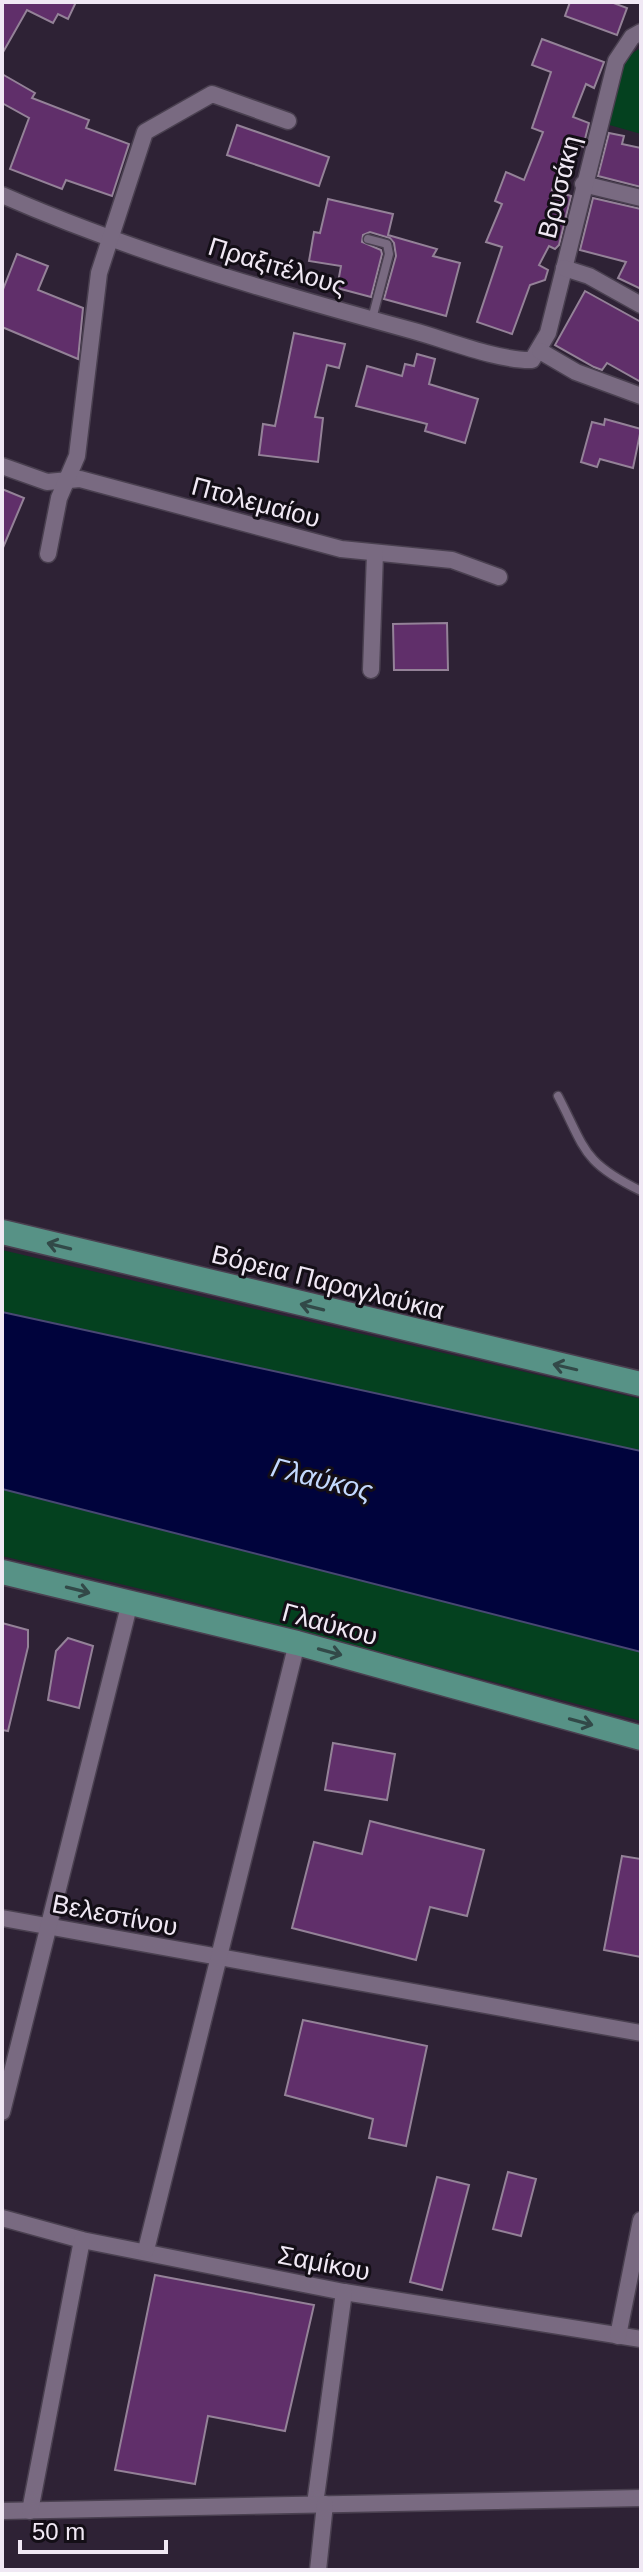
<svg xmlns="http://www.w3.org/2000/svg" width="643" height="2572" font-family="Helvetica,sans-serif">
  <style>
    .green { fill: #04411f }
    .water { fill: #00033c; stroke: #484873; stroke-width: 2 }
    .building { fill: #602f6a; stroke: #948298; stroke-width: 2 }
    .lines { fill: none; stroke-linecap: round; stroke-linejoin: round }
    .lane-casing { stroke: #4a4050; stroke-width: 11 }
    .street-casing { stroke: #4a4050; stroke-width: 19 }
    .primary-casing { stroke: #4a4050; stroke-width: 27 }
    .lane { stroke: #796a81; stroke-width: 8 }
    .street { stroke: #796a81; stroke-width: 16 }
    .primary { stroke: #579286; stroke-width: 24 }
    .oneway { stroke: #324948 }
    .labels { text-anchor: middle; dominant-baseline: central; stroke-width: 6; stroke-linejoin: round; paint-order: stroke }
    .street-label { font-size: 26px; fill: #f0e8f4; stroke: #130e16 }
    .water-label { font-size: 28px; font-style: italic; fill: #c3d9fe; stroke: #130e16 }
  </style>
  <rect width="100%" height="100%" fill="#2e2235"/>
  <g class="green">
    <path d="M641,48V134L606,124C613,100 615,59 641,48Z"/>
    <path d="M2,1250L641,1399V1451L2,1312Z"/>
    <path d="M2,1489L641,1652V1721L158,1593L2,1556Z"/>
  </g>
  <path class="water" d="M2,1312L641,1451V1652L2,1489Z"/>
  <g class="building">
    <path d="M2,2H76L68,19L58,14L53,23L27,10L2,54Z"/>
    <path d="M570,2H611L627,8L617,35L565,16Z"/>
    <path d="M542,39L604,62L594,88L586,84L573,117L589,123L583,147L571,142L552,190L571,196L559,245L555,249L549,246L539,265L548,270L545,280L530,285L512,334L477,322L502,247L486,242L502,204L495,201L506,172L524,180L543,132L532,128L551,72L532,65Z"/>
    <path d="M2,74L35,93L32,98L89,120L86,128L129,144L112,196L66,180L62,189L10,169L29,118L2,103Z"/>
    <path d="M237,125L329,157L319,186L227,155Z"/>
    <path d="M609,133L624,136L622,144L641,148V187L598,176Z"/>
    <path d="M593,198L641,209V289L618,278L626,262L580,250Z"/>
    <path d="M328,199L393,214L388,235L437,249L433,256L460,263L446,316L384,299L396,256L394,243L390,238L370,232L363,235L362,242L381,250L382,254L371,297L337,288L341,266L309,261L314,232L320,233Z"/>
    <path d="M17,254L48,266L38,290L83,308L78,359L2,327V292Z"/>
    <path d="M585,291L641,322V382L607,363L602,370L594,367L555,345Z"/>
    <path d="M294,333L345,344L339,368L327,365L315,417L323,418L318,462L259,455L263,424L275,426Z"/>
    <path d="M417,354L435,359L429,384L478,399L465,443L425,431L427,424L356,406L367,366L402,376L405,364L414,366Z"/>
    <path d="M605,419L641,429L633,468L600,459L597,467L581,462L592,422L604,425Z"/>
    <path d="M2,489L24,498L2,550Z"/>
    <path d="M447,623L448,670H394L393,624Z"/>
    <path d="M2,1623L28,1630V1647L8,1731L2,1730Z"/>
    <path d="M68,1638L93,1646L79,1708L48,1700L56,1651Z"/>
    <path d="M333,1743L395,1754L387,1800L325,1790Z"/>
    <path d="M370,1821L484,1850L467,1916L430,1907L416,1960L292,1928L314,1842L362,1854Z"/>
    <path d="M622,1856L641,1859V1957L604,1950Z"/>
    <path d="M303,2020L427,2046L406,2146L369,2138L373,2119L285,2095Z"/>
    <path d="M508,2172L536,2179L521,2236L493,2229Z"/>
    <path d="M437,2177L469,2185L442,2290L410,2282Z"/>
    <path d="M155,2275L314,2305L285,2431L208,2416L195,2484L115,2470Z"/>
  </g>
  <g class="lines">
    <defs>
      <g id="lane">
        <path d="M368,239L387,244L389,254L372,319"/>
        <path d="M558,1096C586,1150 582,1162 641,1191"/>
      </g>
      <g id="street">
        <path d="M583,184L641,198"/>
        <path d="M2,195C134,253 275,293 414,331C447,340 499,361 532,360L548,333L616,61L632,37L641,32"/>
        <path d="M564,268L589,276L641,305"/>
        <path d="M540,351L576,372L641,396"/>
        <path d="M2,466L47,482L80,479L341,549L452,560L499,577"/>
        <path d="M48,554L59,498L77,456L99,273L145,132L212,94L288,121"/>
        <path d="M371,670L375,553"/>
        <path d="M2,1918L641,2033"/>
        <path d="M2,2112L130,1602"/>
        <path d="M2,2218L82,2240L344,2292L641,2339"/>
        <path d="M146,2250L297,1643"/>
        <path d="M618,2336L641,2220"/>
        <path d="M315,2504L344,2292"/>
        <path d="M2,2511L641,2498"/>
        <path d="M30,2511L82,2240"/>
        <path d="M318,2570L325,2504"/>
      </g>
      <g id="primary">
        <path d="M2,1232L641,1384"/>
        <path d="M2,1572L297,1643L641,1738"/>
      </g>
    </defs>
    <use href="#lane" class="lane-casing"/>
    <use href="#street" class="street-casing"/>
    <use href="#primary" class="primary-casing"/>
    <use href="#lane" class="lane"/>
    <use href="#street" class="street"/>
    <use href="#primary" class="primary"/>
  </g>
  <defs><path id="oneway-shaft" d="M-6 0H5M1.5-3L5.5 0L1.5 3" fill="none" stroke-width="1.6" stroke-linecap="round" stroke-linejoin="round" transform="scale(2)"/></defs>
  <g class="oneway">
    <use href="#oneway-shaft" transform="translate(59 1246) rotate(-166)"/>
    <use href="#oneway-shaft" transform="translate(312 1307) rotate(-166)"/>
    <use href="#oneway-shaft" transform="translate(565 1367) rotate(-167)"/>
    <use href="#oneway-shaft" transform="translate(78 1590) rotate(14)"/>
    <use href="#oneway-shaft" transform="translate(330 1652) rotate(15)"/>
    <use href="#oneway-shaft" transform="translate(581 1722) rotate(15)"/>
  </g>
  <g class="labels">
    <g class="street-label">
      <text transform="translate(559 187) rotate(-76)">Βρυσάκη</text>
      <text transform="translate(277 266) rotate(17)">Πραξιτέλους</text>
      <text transform="translate(256 502) rotate(15)">Πτολεμαίου</text>
      <text transform="translate(328 1282) rotate(14)">Βόρεια Παραγλαύκια</text>
      <text transform="translate(330 1624) rotate(15)">Γλαύκου</text>
      <text transform="translate(115 1915) rotate(11)">Βελεστίνου</text>
      <text transform="translate(324 2263) rotate(11)">Σαμίκου</text>
    </g>
    <g class="water-label">
      <text transform="translate(322 1479) rotate(14)">Γλαύκος</text>
    </g>
  </g>
  <rect width="643" height="2572" fill="none" stroke="#f0e8f4" stroke-width="8"/>
  <path d="M20 2540v12h146v-12" fill="none" stroke="#f0e8f4" stroke-width="4"/>
  <text x="32" y="2540" font-size="24" fill="#f0e8f4" stroke="#130e16" stroke-width="6" paint-order="stroke">50 m</text>
</svg>
